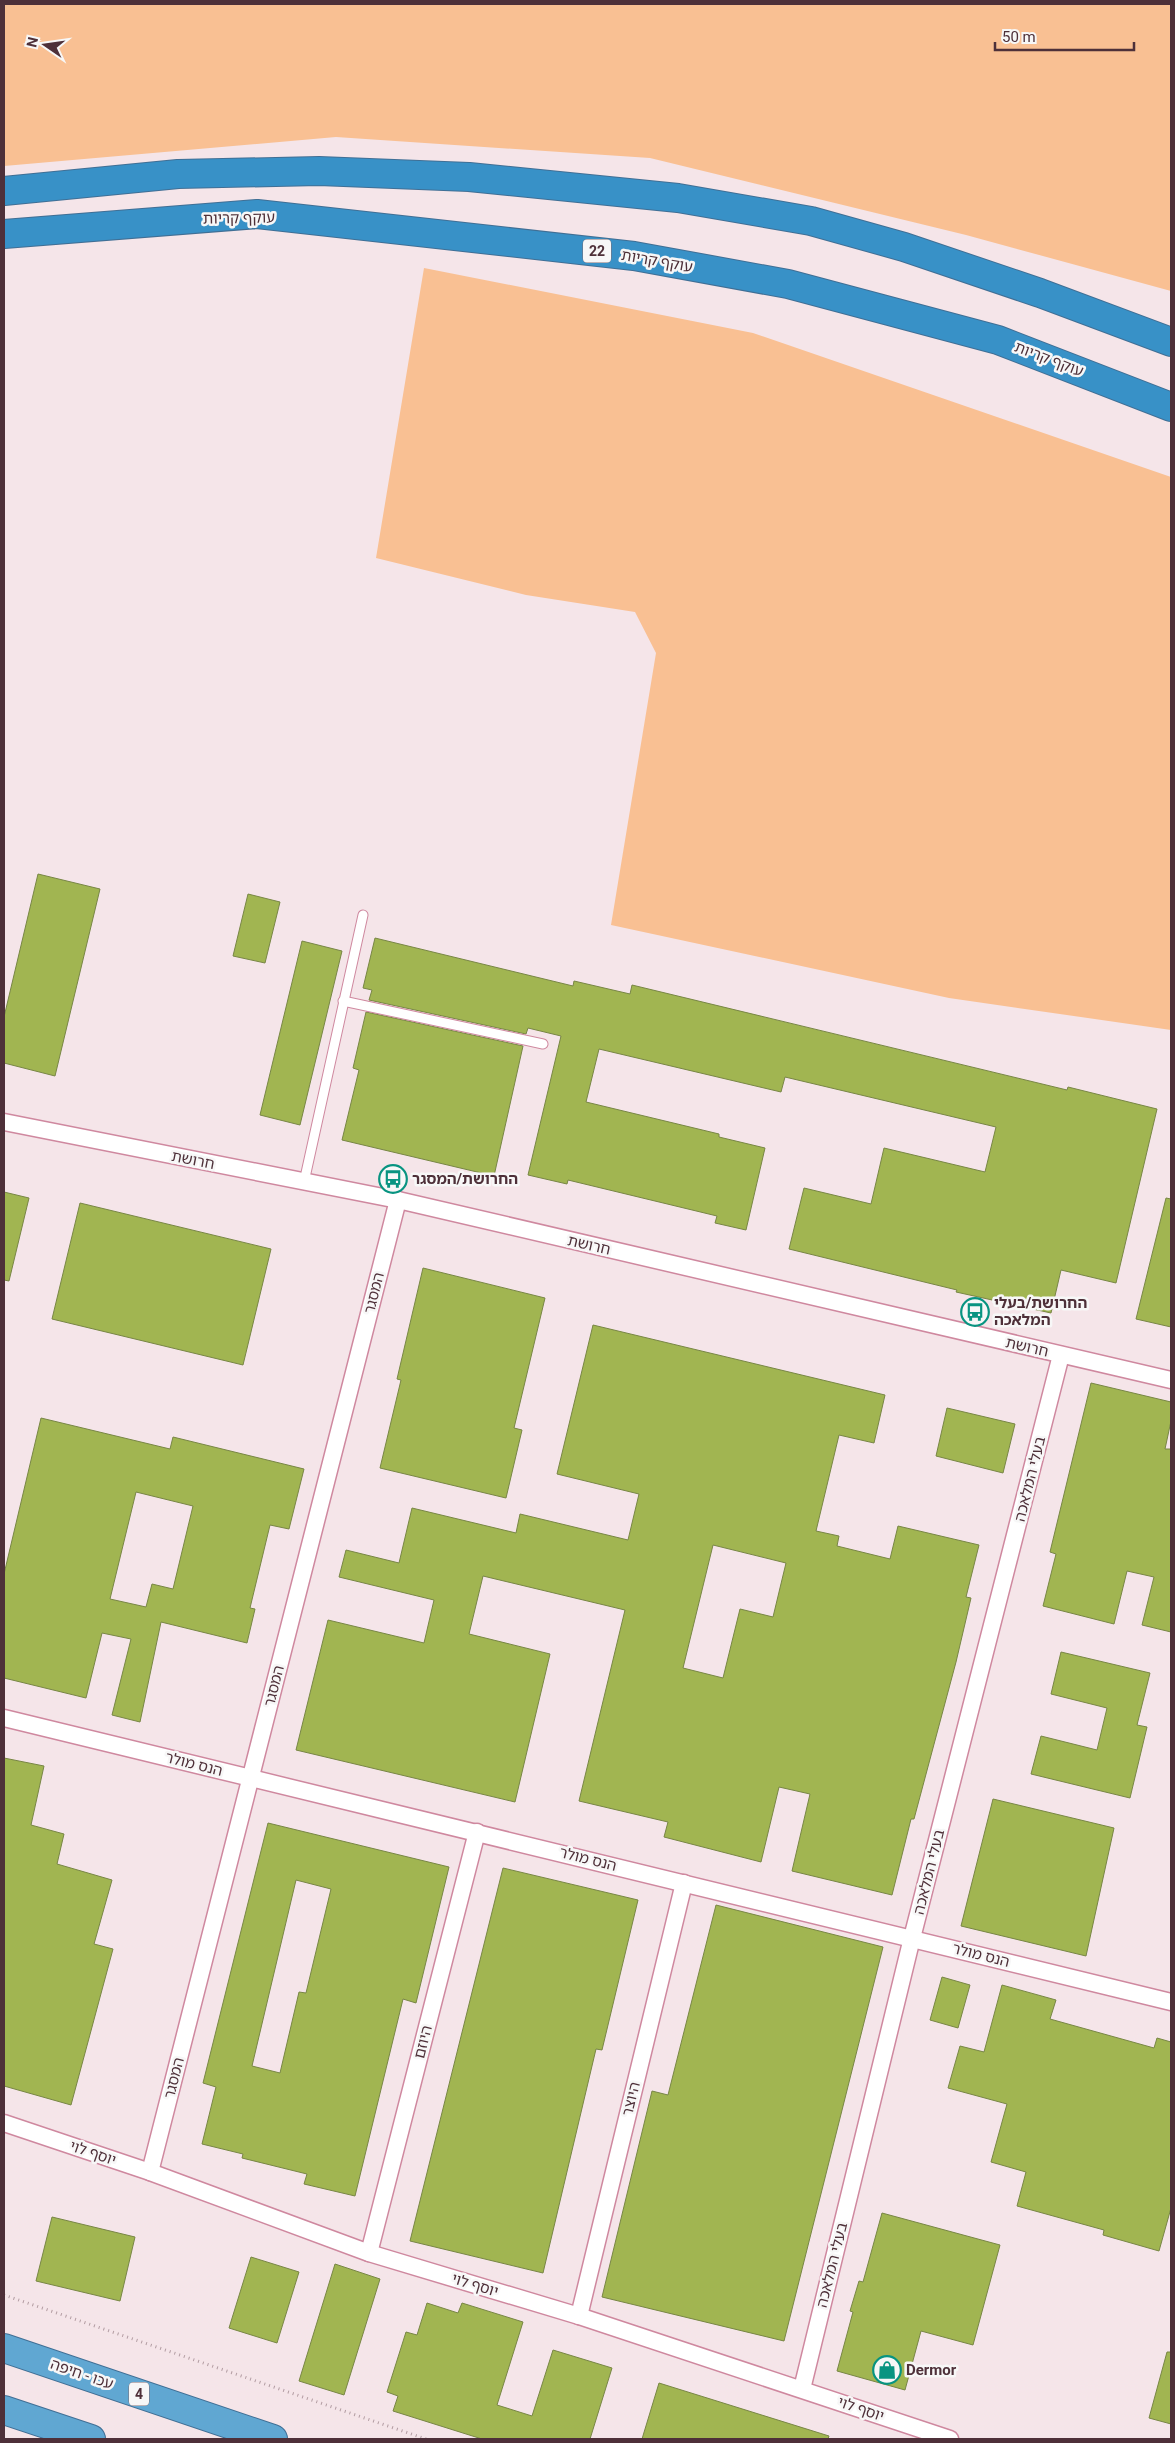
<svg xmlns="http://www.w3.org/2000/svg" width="1175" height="2443" font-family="Roboto,'Noto Sans Hebrew',sans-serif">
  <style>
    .green { fill: #f9c093 }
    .building { fill: #a1b551; stroke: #788645; fill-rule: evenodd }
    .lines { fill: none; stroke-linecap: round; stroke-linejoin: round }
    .service-casing { stroke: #cf889f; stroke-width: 11 }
    .minor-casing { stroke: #cf889f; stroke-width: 19 }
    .trunk-casing { stroke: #406f95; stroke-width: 30 }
    .motorway-casing { stroke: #406f95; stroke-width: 30 }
    .path { stroke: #b29ca2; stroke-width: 3; stroke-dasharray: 1 4; stroke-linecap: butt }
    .service { stroke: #fff; stroke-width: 9 }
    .minor { stroke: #fff; stroke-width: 16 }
    .trunk { stroke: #60a7d2; stroke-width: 28 }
    .motorway { stroke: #3891c7; stroke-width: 28 }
    .labels { text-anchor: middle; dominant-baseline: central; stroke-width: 5; stroke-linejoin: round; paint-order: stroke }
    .shield { fill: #f7f7f7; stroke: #816c72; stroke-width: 1 }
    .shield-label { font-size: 14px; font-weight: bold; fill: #4e3039 }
    .street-label { font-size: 15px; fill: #4e3039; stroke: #f7f7f7 }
    .poi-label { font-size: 15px; font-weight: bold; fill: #4e3039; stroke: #f7f7f7; text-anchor: start }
  </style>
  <rect width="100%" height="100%" fill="#f5e5e9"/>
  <g class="green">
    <path d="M4,4H1171V291L966,235L650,158L336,137L4,166Z"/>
    <path d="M424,268L753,333L1171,477V1030L949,998L611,925L656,653L635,612L526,595L376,558Z"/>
  </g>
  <g class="building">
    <path d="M38,874L100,889L55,1076L4,1063V1017Z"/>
    <path d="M248,894L280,902L265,963L233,956Z"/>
    <path d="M375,938L573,986L574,981L630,994L632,985L1067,1090L1068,1087L1157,1109L1116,1283L1061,1270L1051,1313L956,1292L957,1290L789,1249L804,1188L871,1204L884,1148L985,1172L996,1127L785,1077L781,1092L599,1049L586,1102L719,1134V1137L765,1148L746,1230L715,1223L717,1216L568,1180L567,1184L528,1175L561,1036L528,1028L526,1034L369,1000L372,990L363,988Z"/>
    <path d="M302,941L342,951L300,1125L260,1115Z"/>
    <path d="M366,1012L523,1046L494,1176L342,1140L359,1070L353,1068Z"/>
    <path d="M4,1192L29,1198L9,1281L4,1280Z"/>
    <path d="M1166,1198L1171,1199V1327L1136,1319Z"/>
    <path d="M80,1203L271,1249L243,1365L52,1319Z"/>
    <path d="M423,1268L545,1298L514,1428L522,1430L506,1498L380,1468L401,1380L397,1379Z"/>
    <path d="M593,1325L885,1395L874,1443L839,1435L816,1531L839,1536L837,1546L890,1559L898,1526L979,1545L966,1597L971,1598L956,1662L914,1819H911L892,1895L792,1871L810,1794L779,1787L761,1862L664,1837L668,1822L579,1801L625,1610L483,1576L469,1634L550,1654L515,1802L296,1750L328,1620L424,1643L434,1600L339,1577L346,1550L399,1563L412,1508L516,1533L520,1514L628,1540L639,1494L557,1474ZM713,1545L786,1563L773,1617L740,1609L723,1678L683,1668Z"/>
    <path d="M1091,1383L1171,1402V1421L1165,1449H1171V1632L1142,1625L1154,1577L1127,1571L1114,1624L1043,1606L1056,1554L1050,1552Z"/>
    <path d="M947,1408L1015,1424L1003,1473L936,1456Z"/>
    <path d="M41,1418L170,1449L173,1437L304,1469L289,1529L270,1525L250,1608L255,1609L247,1643L161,1622L140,1722L112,1715L131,1639L102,1633L86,1698L4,1678V1574ZM136,1492L193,1506L173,1589L152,1584L146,1607L110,1599Z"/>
    <path d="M1061,1652L1150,1673L1137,1725L1147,1727L1130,1798L1031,1774L1041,1736L1097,1750L1107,1708L1051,1694Z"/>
    <path d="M4,1758L44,1766L31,1825L64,1834L57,1864L112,1880L94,1944L113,1949L71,2105L4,2086Z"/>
    <path d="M993,1799L1114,1828L1086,1956L961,1926Z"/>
    <path d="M268,1823L449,1867L416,2003L403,1999L355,2196L304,2184L307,2174L242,2158L243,2154L202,2144L216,2087L203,2083ZM296,1880L331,1889L306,1993L299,1992L280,2073L252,2066Z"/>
    <path d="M503,1868L638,1900L602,2050L596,2049L543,2273L410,2241Z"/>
    <path d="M716,1905L883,1947L784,2341L602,2297L652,2091L668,2095Z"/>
    <path d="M942,1977L970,1985L958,2028L930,2020Z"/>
    <path d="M1002,1985L1056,2000L1050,2019L1154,2048L1157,2038L1171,2042V2208L1159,2251L1103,2235L1104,2230L1017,2206L1026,2172L991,2162L1007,2104L948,2088L960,2046L984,2052Z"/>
    <path d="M882,2213L1000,2245L973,2345L921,2331L905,2390L837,2371L853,2312L850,2311L859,2281L863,2282Z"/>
    <path d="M52,2217L135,2237L120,2301L36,2281Z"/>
    <path d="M251,2257L299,2272L277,2343L229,2328Z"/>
    <path d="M335,2264L380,2279L344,2395L299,2381Z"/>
    <path d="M427,2303L458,2313L462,2303L523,2322L497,2405L532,2416L553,2350L612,2368L590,2439H482L393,2411L398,2396L387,2392L406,2332L417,2335Z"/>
    <path d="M1167,2352H1171V2424L1149,2418Z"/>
    <path d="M659,2383L829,2436L828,2439H642Z"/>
  </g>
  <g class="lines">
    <defs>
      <g id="service">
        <path d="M343,1001L543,1044"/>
        <path d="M304,1182L363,915"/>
      </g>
      <g id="minor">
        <path d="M4,1122L398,1200L1171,1380"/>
        <path d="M4,1718L1171,2002"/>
        <path d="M4,2123L150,2172L369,2253L579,2316L950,2439"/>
        <path d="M150,2172L398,1200"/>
        <path d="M369,2253L477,1832"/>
        <path d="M579,2316L684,1883"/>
        <path d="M802,2389L912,1938L1061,1355"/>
      </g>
      <g id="trunk">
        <path d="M4,2348L273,2439"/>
        <path d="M4,2410L91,2439"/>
      </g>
      <g id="motorway">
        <path d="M4,191L178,174L319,171L469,177L678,198L811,221L904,247L1040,293L1171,342"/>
        <path d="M4,234L257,214L634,256L788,284L998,340L1171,407"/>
      </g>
    </defs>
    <use href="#service" class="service-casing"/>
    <use href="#minor" class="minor-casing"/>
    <use href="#trunk" class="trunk-casing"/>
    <use href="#motorway" class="motorway-casing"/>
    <path class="path" d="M4,2295L426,2439"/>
    <use href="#service" class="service"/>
    <use href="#minor" class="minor"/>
    <use href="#trunk" class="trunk"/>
    <use href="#motorway" class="motorway"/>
  </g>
  <defs>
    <symbol id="bus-ring" viewBox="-11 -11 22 22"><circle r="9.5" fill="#f7f7f7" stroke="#089481" stroke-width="1.5"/><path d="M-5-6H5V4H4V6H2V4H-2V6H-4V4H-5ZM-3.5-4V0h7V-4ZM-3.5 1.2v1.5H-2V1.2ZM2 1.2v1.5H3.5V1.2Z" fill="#089481"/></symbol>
    <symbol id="shop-ring" viewBox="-11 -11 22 22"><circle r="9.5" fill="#f7f7f7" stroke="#089481" stroke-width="1.5"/><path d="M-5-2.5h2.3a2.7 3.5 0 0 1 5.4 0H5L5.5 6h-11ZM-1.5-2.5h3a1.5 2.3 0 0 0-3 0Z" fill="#089481"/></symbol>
  </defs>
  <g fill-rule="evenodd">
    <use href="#bus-ring" x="377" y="1163" width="32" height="32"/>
    <use href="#bus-ring" x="959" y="1296" width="32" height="32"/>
    <use href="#shop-ring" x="871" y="2354" width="32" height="32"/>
  </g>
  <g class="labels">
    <g class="shield">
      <rect x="583" y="239.5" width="28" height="23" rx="4"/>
      <rect x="129" y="2382.5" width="20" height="23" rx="4"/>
    </g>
    <g class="shield-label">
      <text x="597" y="251">22</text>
      <text x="139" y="2394">4</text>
    </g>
    <g class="street-label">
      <text transform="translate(239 218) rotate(-1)">עוקף קריות</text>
      <text transform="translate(657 261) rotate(10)">עוקף קריות</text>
      <text transform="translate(1049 359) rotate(21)">עוקף קריות</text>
      <text transform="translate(193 1160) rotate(11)">חרושת</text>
      <text transform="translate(589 1245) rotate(13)">חרושת</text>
      <text transform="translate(374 1293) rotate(-76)">המסגר</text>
      <text transform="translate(1027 1347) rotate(13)">חרושת</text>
      <text transform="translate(1030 1479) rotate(-76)">בעלי המלאכה</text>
      <text transform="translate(274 1686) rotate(-76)">המסגר</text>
      <text transform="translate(194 1764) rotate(14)">הנס מולר</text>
      <text transform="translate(588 1859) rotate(14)">הנס מולר</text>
      <text transform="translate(929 1872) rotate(-76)">בעלי המלאכה</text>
      <text transform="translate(981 1955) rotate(14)">הנס מולר</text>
      <text transform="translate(423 2042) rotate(-76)">היוזם</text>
      <text transform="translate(174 2078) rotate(-76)">המסגר</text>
      <text transform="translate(631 2099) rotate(-76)">היוצר</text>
      <text transform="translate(93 2153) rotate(19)">יוסף לוי</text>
      <text transform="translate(832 2265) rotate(-76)">בעלי המלאכה</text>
      <text transform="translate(475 2285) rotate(17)">יוסף לוי</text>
      <text transform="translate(82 2374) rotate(19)">עכו - חיפה</text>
      <text transform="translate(861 2409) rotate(19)">יוסף לוי</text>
    </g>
    <g class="poi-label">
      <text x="412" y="1179">החרושת/המסגר</text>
      <text x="994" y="1303">החרושת/בעלי<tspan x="994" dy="17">המלאכה</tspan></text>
      <text x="906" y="2370">Dermor</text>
    </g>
  </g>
  <rect width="1175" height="2443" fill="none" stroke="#4e3039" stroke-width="10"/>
  <g transform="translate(45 45) rotate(283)" stroke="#f7f7f7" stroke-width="4" paint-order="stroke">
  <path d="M0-4L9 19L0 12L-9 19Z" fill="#4e3039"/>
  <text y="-8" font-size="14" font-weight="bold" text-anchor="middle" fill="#4e3039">N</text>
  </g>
  <path d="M995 42v8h139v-8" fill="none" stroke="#4e3039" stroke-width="2.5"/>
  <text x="1002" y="42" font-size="15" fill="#4e3039" stroke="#f7f7f7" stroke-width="4" paint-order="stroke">50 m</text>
</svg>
